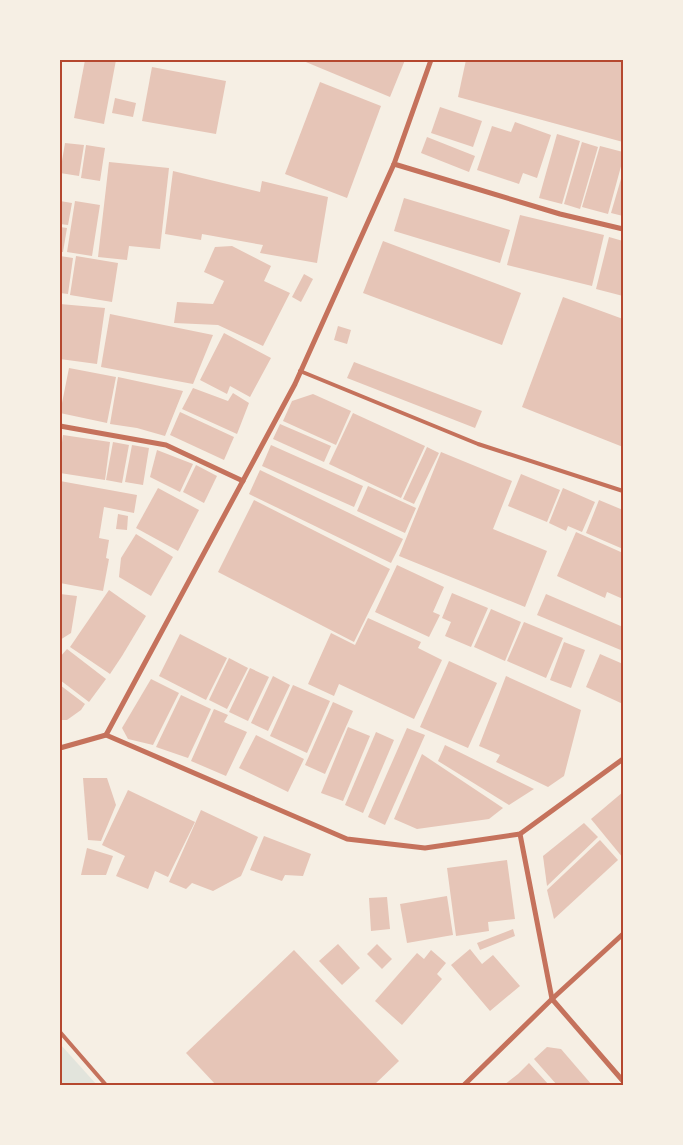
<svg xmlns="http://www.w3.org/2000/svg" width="683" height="1145" font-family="'PT Sans',sans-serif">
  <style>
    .green { fill: #e2e4dc }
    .building { fill: #e6c5b7 }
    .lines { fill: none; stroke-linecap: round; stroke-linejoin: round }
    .service { stroke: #c5725c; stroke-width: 4 }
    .minor { stroke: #c5725c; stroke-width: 5 }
    .neatline { fill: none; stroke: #b5482f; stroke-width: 2 }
  </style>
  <rect width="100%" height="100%" fill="#f6efe4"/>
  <path class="green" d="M60,1044L97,1085H60Z"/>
  <g class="building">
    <path d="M85,60H116L104,124L74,118Z"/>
    <path d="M301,60H405L390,97Z"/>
    <path d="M466,60H623V142L458,97Z"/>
    <path d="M152,67L226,81L216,134L142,121Z"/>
    <path d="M320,82L381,106L347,198L285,174Z"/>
    <path d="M115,98L136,103L133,117L112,113Z"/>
    <path d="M440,107L482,121L473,147L431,133Z"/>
    <path d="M515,122L551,135L537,178L523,173L519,184L477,170L492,126L511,132Z"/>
    <path d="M557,134L580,141L562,204L539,198Z"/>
    <path d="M427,137L475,156L469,172L421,153Z"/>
    <path d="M582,142L598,147L580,209L564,204Z"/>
    <path d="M65,143L84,145L79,176L60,173Z"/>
    <path d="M86,145L105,148L100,181L81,178Z"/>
    <path d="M600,146L623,152V159L608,214L582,207Z"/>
    <path d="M109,162L169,168L160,249L129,246L127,260L98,257Z"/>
    <path d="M173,171L260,192L262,181L328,197L317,263L260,253L263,245L202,234L201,240L165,234Z"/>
    <path d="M623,172V216L611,213Z"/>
    <path d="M404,198L510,230L500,263L394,231Z"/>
    <path d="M60,201L72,203L68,225L60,224Z"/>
    <path d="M75,201L100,205L92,256L67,252Z"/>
    <path d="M520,215L604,235L592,286L507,265Z"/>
    <path d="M60,227L67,228L63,252H60Z"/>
    <path d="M609,237L623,241V296L596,289Z"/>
    <path d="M383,241L521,293L502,345L363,293Z"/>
    <path d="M232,246L271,266L264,281L290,293L263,346L218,325L174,323L177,302L213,304L224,281L204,272L215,247Z"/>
    <path d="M60,256L73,258L68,294L60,293Z"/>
    <path d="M76,256L118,263L112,302L70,295Z"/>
    <path d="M304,274L313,279L301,302L292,297Z"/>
    <path d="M563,297L623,319V447L522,407Z"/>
    <path d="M60,304L105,308L97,364L60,359Z"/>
    <path d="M110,314L213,335L193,384L101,367Z"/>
    <path d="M338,326L351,330L347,344L334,340Z"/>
    <path d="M224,333L271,358L250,397L230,386L227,394L200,380Z"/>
    <path d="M354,362L482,411L475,428L347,378Z"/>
    <path d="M69,368L116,377L107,423L60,413Z"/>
    <path d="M118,377L183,391L165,436L137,428L110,424Z"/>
    <path d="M193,388L228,401L233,393L249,403L237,434L182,409Z"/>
    <path d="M313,394L351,411L336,445L283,421L292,401Z"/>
    <path d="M180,412L234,437L224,460L170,435Z"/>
    <path d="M353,413L425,446L401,498L329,464Z"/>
    <path d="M280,424L331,446L324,462L273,439Z"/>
    <path d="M63,435L110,442L105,480L60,473V457Z"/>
    <path d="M113,442L129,445L122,483L106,480Z"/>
    <path d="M132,445L149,448L143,485L125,482Z"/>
    <path d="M271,445L363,486L354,507L262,466Z"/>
    <path d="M427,447L439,453L414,504L403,499Z"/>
    <path d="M157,450L193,464L180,492L150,477Z"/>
    <path d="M441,452L512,481L493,529L547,551L525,607L399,556Z"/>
    <path d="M196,465L217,476L204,503L183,492Z"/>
    <path d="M260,470L403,539L391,563L249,494Z"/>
    <path d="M521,474L560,490L547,522L508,506Z"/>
    <path d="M60,481L137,495L134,513L104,507L99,538L109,540L106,558L109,559L103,591L60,583Z"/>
    <path d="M368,486L416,508L405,533L357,511Z"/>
    <path d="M158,488L199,510L178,551L136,528Z"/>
    <path d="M563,488L595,502L582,532L568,526L566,531L549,523Z"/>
    <path d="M254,500L390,569L354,642L218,572Z"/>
    <path d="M599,500L623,510V549L586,533Z"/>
    <path d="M118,514L128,516L127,530L116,529Z"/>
    <path d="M576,532L623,553V599L607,592L605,598L557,576Z"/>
    <path d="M136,534L173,557L151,596L119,577L121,558Z"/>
    <path d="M397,565L444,587L433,612L440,615L429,637L375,612Z"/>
    <path d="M109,590L146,616L122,656L110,674L70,647Z"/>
    <path d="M452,593L488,608L471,647L445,636L451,622L442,618Z"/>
    <path d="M60,594L77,596L71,633L60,640Z"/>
    <path d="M546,594L623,627V651L537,615Z"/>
    <path d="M491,609L521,622L505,661L474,647Z"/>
    <path d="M368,618L421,642L418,648L442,660L414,719L339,684L334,696L308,684L331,633L355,645Z"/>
    <path d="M524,622L563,638L546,678L507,661Z"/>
    <path d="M180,634L227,658L206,700L159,676Z"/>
    <path d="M564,642L585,650L571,688L550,680Z"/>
    <path d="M67,649L106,679L89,702L60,680V657Z"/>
    <path d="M600,654L623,664V704L586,687Z"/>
    <path d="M229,658L248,668L227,709L209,700Z"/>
    <path d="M449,661L497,683L468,748L420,727Z"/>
    <path d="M250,668L269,677L248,721L229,712Z"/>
    <path d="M273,676L290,685L268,731L251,723Z"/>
    <path d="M506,676L581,710L564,776L548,787L496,762L500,755L479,746Z"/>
    <path d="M151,679L179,693L153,745L128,739L122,728Z"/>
    <path d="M60,685L85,704L81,710L67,720H60Z"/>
    <path d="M293,685L330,701L307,753L270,736Z"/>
    <path d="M181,695L211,709L188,758L156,747Z"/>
    <path d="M333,702L353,711L325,774L305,765Z"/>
    <path d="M214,709L228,715L224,722L247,732L226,776L191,761Z"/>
    <path d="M348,727L370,736L343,801L321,793Z"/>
    <path d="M407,728L425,735L385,825L368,817Z"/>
    <path d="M376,732L394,740L363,813L345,805Z"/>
    <path d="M256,735L304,759L288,792L239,768Z"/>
    <path d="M445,745L534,789L509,805L438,761Z"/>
    <path d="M422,754L503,808L489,819L417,829L394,819Z"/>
    <path d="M83,778H107L116,805L101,841L88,840Z"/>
    <path d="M128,790L195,822L168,877L155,871L148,889L116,876L125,856L102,845Z"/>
    <path d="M623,792V858L591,819Z"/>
    <path d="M201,810L258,837L241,876L213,891L192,883L186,889L169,882Z"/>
    <path d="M584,823L598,837L547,886L543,856Z"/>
    <path d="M264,836L311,854L303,876L285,875L282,881L250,870Z"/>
    <path d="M600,840L618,860L554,919L547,890Z"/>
    <path d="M87,848L113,856L106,875H81Z"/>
    <path d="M507,860L515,919L488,922L489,931L456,936L447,868Z"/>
    <path d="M447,896L453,935L407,943L400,904Z"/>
    <path d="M387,897L390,929L371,931L369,898Z"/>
    <path d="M513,929L515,936L480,950L477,943Z"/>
    <path d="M338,944L360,968L342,985L319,961Z"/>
    <path d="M377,944L392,959L382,969L367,954Z"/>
    <path d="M470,949L482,964L493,955L520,986L490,1011L451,965Z"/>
    <path d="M294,950L399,1061L374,1085H216L186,1053Z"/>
    <path d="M431,950L446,963L437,974L442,979L402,1025L375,1001L417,953L424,959Z"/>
    <path d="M547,1047L561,1049L592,1085H557L534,1059Z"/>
    <path d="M529,1063L549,1085H504L518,1074Z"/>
  </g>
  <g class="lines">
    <g class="service">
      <path d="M300,371L478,444L623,491"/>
      <path d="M60,1032L106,1085"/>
      <path d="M133,1085H191"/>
    </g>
    <g class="minor">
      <path d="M394,164L560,214L623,229"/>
      <path d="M60,426L166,445L243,481"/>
      <path d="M106,735L295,384L394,164L431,60"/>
      <path d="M60,748L106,735L347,839L425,848L520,834L623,759"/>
      <path d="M520,834L552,999L623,1081"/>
      <path d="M464,1085L552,999L623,934"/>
    </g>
  </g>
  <rect width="683" height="1145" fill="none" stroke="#f6efe4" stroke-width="122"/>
  <rect x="61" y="61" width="561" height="1023" class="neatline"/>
</svg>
